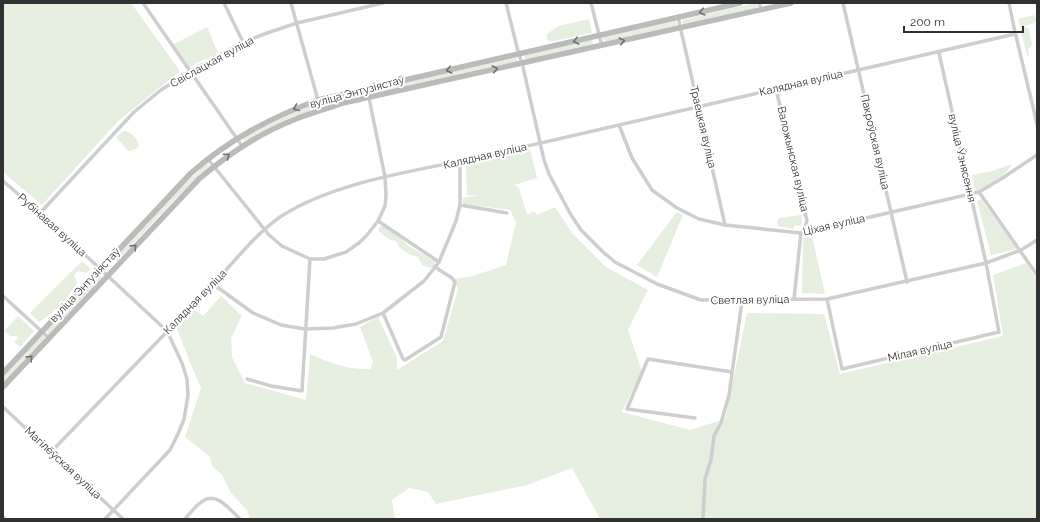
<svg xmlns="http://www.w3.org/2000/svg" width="1040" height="522" font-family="Raleway,sans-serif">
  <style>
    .green { fill: #e6eee0 }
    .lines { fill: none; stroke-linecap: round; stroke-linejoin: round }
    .street { stroke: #cecece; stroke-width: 3.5 }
    .secondary { stroke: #bbb; stroke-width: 5.5 }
    .oneway { stroke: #6f6f6f }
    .labels { text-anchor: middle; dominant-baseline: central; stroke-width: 4; stroke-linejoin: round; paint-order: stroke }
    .street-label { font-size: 11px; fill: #313131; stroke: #fff }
  </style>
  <rect width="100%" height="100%" fill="#fff"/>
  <g class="green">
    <path d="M3,3H131L180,71L118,121L42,205L3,172Z"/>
    <path d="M755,3L757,4V8L683,25L682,20Z"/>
    <path d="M1034,15L1037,20L1035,23L1024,26L1029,29L1032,45L1028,50L1029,56H1027L1018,19Z"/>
    <path d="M589,19L592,33L549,42L546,35L558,26Z"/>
    <path d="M676,21L677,26L605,42L603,37Z"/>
    <path d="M207,27L218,53L189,67L174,44Z"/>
    <path d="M592,40L593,45L526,60L524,58L525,55Z"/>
    <path d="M516,58L518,60L516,63L372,94L371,93L372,89Z"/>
    <path d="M364,91L366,95L323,107L322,101Z"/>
    <path d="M317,103L318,109L298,115L244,142L242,138L265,125Z"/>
    <path d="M124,131C132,132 137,138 139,146L134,150L128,151L116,137Z"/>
    <path d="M530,149L537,178L514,185L519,188L527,215L534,211L537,215L555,207L572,233L606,267L648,290L628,330L642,371L622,412L690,430L725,419L747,313L824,314L840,374L1003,336L993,275L1026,263L1037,280V519H600L572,468L527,485L436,504L428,492L409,488L392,500L395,519H250L247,510L231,493L222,475L212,466L210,457L185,437L201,388L190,362L177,329L193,308L203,316L221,296L242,316L231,338L232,357L245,383L306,400L310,354C331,363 347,370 370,369L373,362L360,327L378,317L397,358V370L443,341L458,289L454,279L473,276L506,265L516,222L510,210L463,204V198L478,195H467L466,166Z"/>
    <path d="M207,163L210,166L176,198L117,261L114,258L173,195Z"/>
    <path d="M1012,164C1007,175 986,188 975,191L972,175L992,171Z"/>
    <path d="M981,199L1017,249L991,255L977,201Z"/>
    <path d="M677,212L683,215L657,277L637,265Z"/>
    <path d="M801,215L802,221L801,226L795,225L793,229L778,226L777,223L779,218Z"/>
    <path d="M381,226L384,227L404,241L406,244L432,260L435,262L434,266L431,268L422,265L418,257C409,255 399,250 396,241C389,241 383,235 378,230Z"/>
    <path d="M809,234L812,236L825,294L802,293L803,238Z"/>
    <path d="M82,261L91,269L86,273L78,271L74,275L77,283C68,298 54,313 39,322L30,313Z"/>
    <path d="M99,275H101L102,278L49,334L46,331Z"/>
    <path d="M18,316L34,331L20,347L14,342L18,338L16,336H10L4,331Z"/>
    <path d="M42,335L44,336L45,338L3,384V377Z"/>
  </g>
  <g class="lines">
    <g class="street">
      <path d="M143,3L242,146"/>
      <path d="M224,3L243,42"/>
      <path d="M291,3L321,111"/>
      <path d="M506,3L518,51L523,67L544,160L549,174L571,215L581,230L603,252L615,262L657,284L701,300L827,299L986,263L1021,250L1037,240"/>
      <path d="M591,3L602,46"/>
      <path d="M759,3L761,10"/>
      <path d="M843,3L907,282"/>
      <path d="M1009,3L1015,32L1037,124"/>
      <path d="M678,17L725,225"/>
      <path d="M776,89L807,221L804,230"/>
      <path d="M619,125L632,158L652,190L677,208L699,219L725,225L801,233L804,230H814L979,192L1001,179L1037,155"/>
      <path d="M208,159L269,235L282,246L310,259H324L346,252L359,243L367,235L378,221L385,206L386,195L385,177L367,88"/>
      <path d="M3,181L40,213L167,331L182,363L187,379L188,395L184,419L178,434L170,450L105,519"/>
      <path d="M979,192L1037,275"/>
      <path d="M460,205L507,213"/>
      <path d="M40,213L134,112L161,90L190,71L243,42L270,32L297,23L383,3"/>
      <path d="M378,221L439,262"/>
      <path d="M213,284L253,313L281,325L305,329L333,328L356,324L383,313L424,281L439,262L456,221L460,205V162"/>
      <path d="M3,296L49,338"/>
      <path d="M794,299L801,233"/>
      <path d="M827,299L842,369L999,332L986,263L939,53"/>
      <path d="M383,313L403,359L405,360L441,337L455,282L452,278L435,267"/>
      <path d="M247,379L271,386L302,391L310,259"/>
      <path d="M3,407L123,519"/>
      <path d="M695,418L627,409L648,359L732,372"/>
      <path d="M51,452C104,397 157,342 210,287C233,264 253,236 280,217C338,179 426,170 493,154C667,113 841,75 1015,34"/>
      <path d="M3,517L5,519"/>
      <path d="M185,519C190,513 196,505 203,501C217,491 231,511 240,519"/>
      <path d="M703,519L705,479L711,460L714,436L721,423L729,395L742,301"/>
    </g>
    <g class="secondary">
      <path d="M3,373L191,173C230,139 270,118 318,100L740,3"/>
      <path d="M3,387L199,179C228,154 260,133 296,119C311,113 327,109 343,103L791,3"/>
    </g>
  </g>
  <defs><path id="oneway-chevron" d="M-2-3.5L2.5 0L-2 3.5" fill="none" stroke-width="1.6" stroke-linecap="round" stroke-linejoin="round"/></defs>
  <g class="oneway">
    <use href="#oneway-chevron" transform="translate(702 12) rotate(167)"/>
    <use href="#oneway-chevron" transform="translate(576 41) rotate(167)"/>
    <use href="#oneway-chevron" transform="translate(622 41) rotate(-13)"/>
    <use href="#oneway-chevron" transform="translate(495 69) rotate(-12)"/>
    <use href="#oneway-chevron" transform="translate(449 70) rotate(167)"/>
    <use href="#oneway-chevron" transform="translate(296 108) rotate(159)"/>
    <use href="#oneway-chevron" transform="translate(227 156) rotate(-35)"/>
    <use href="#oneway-chevron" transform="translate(134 247) rotate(-47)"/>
    <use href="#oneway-chevron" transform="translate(30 358) rotate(-47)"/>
  </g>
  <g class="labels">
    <g class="street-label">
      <text transform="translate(212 62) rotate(-29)">Свіслацкая вуліца</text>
      <text transform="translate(801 83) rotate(-13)">Калядная вуліца</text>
      <text transform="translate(357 92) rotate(-15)">вуліца Энтузіястаў</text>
      <text transform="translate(703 127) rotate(77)">Траецкая вуліца</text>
      <text transform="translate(875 142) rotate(77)">Пакроўская вуліца</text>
      <text transform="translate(485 156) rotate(-13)">Калядная вуліца</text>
      <text transform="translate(962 158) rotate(77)">вуліца Ўзнясення</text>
      <text transform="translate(793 159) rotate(77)">Валожынская вуліца</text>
      <text transform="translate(52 225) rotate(42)">Рубінавая вуліца</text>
      <text transform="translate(834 225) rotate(-13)">Ціхая вуліца</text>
      <text transform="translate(85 285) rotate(-47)">вуліца Энтузіястаў</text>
      <text transform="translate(750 300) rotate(-1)">Светлая вуліца</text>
      <text transform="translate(195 302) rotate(-46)">Калядная вуліца</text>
      <text transform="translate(920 351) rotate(-13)">Мілая вуліца</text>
      <text transform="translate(63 463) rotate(43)">Магілёўская вуліца</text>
    </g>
  </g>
  <rect width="1040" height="522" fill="none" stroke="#313131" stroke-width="8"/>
  <path d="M904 26v6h119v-6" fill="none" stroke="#313131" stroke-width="2"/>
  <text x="910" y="26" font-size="12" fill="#313131" stroke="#ffffff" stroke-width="3" paint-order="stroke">200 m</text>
</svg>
